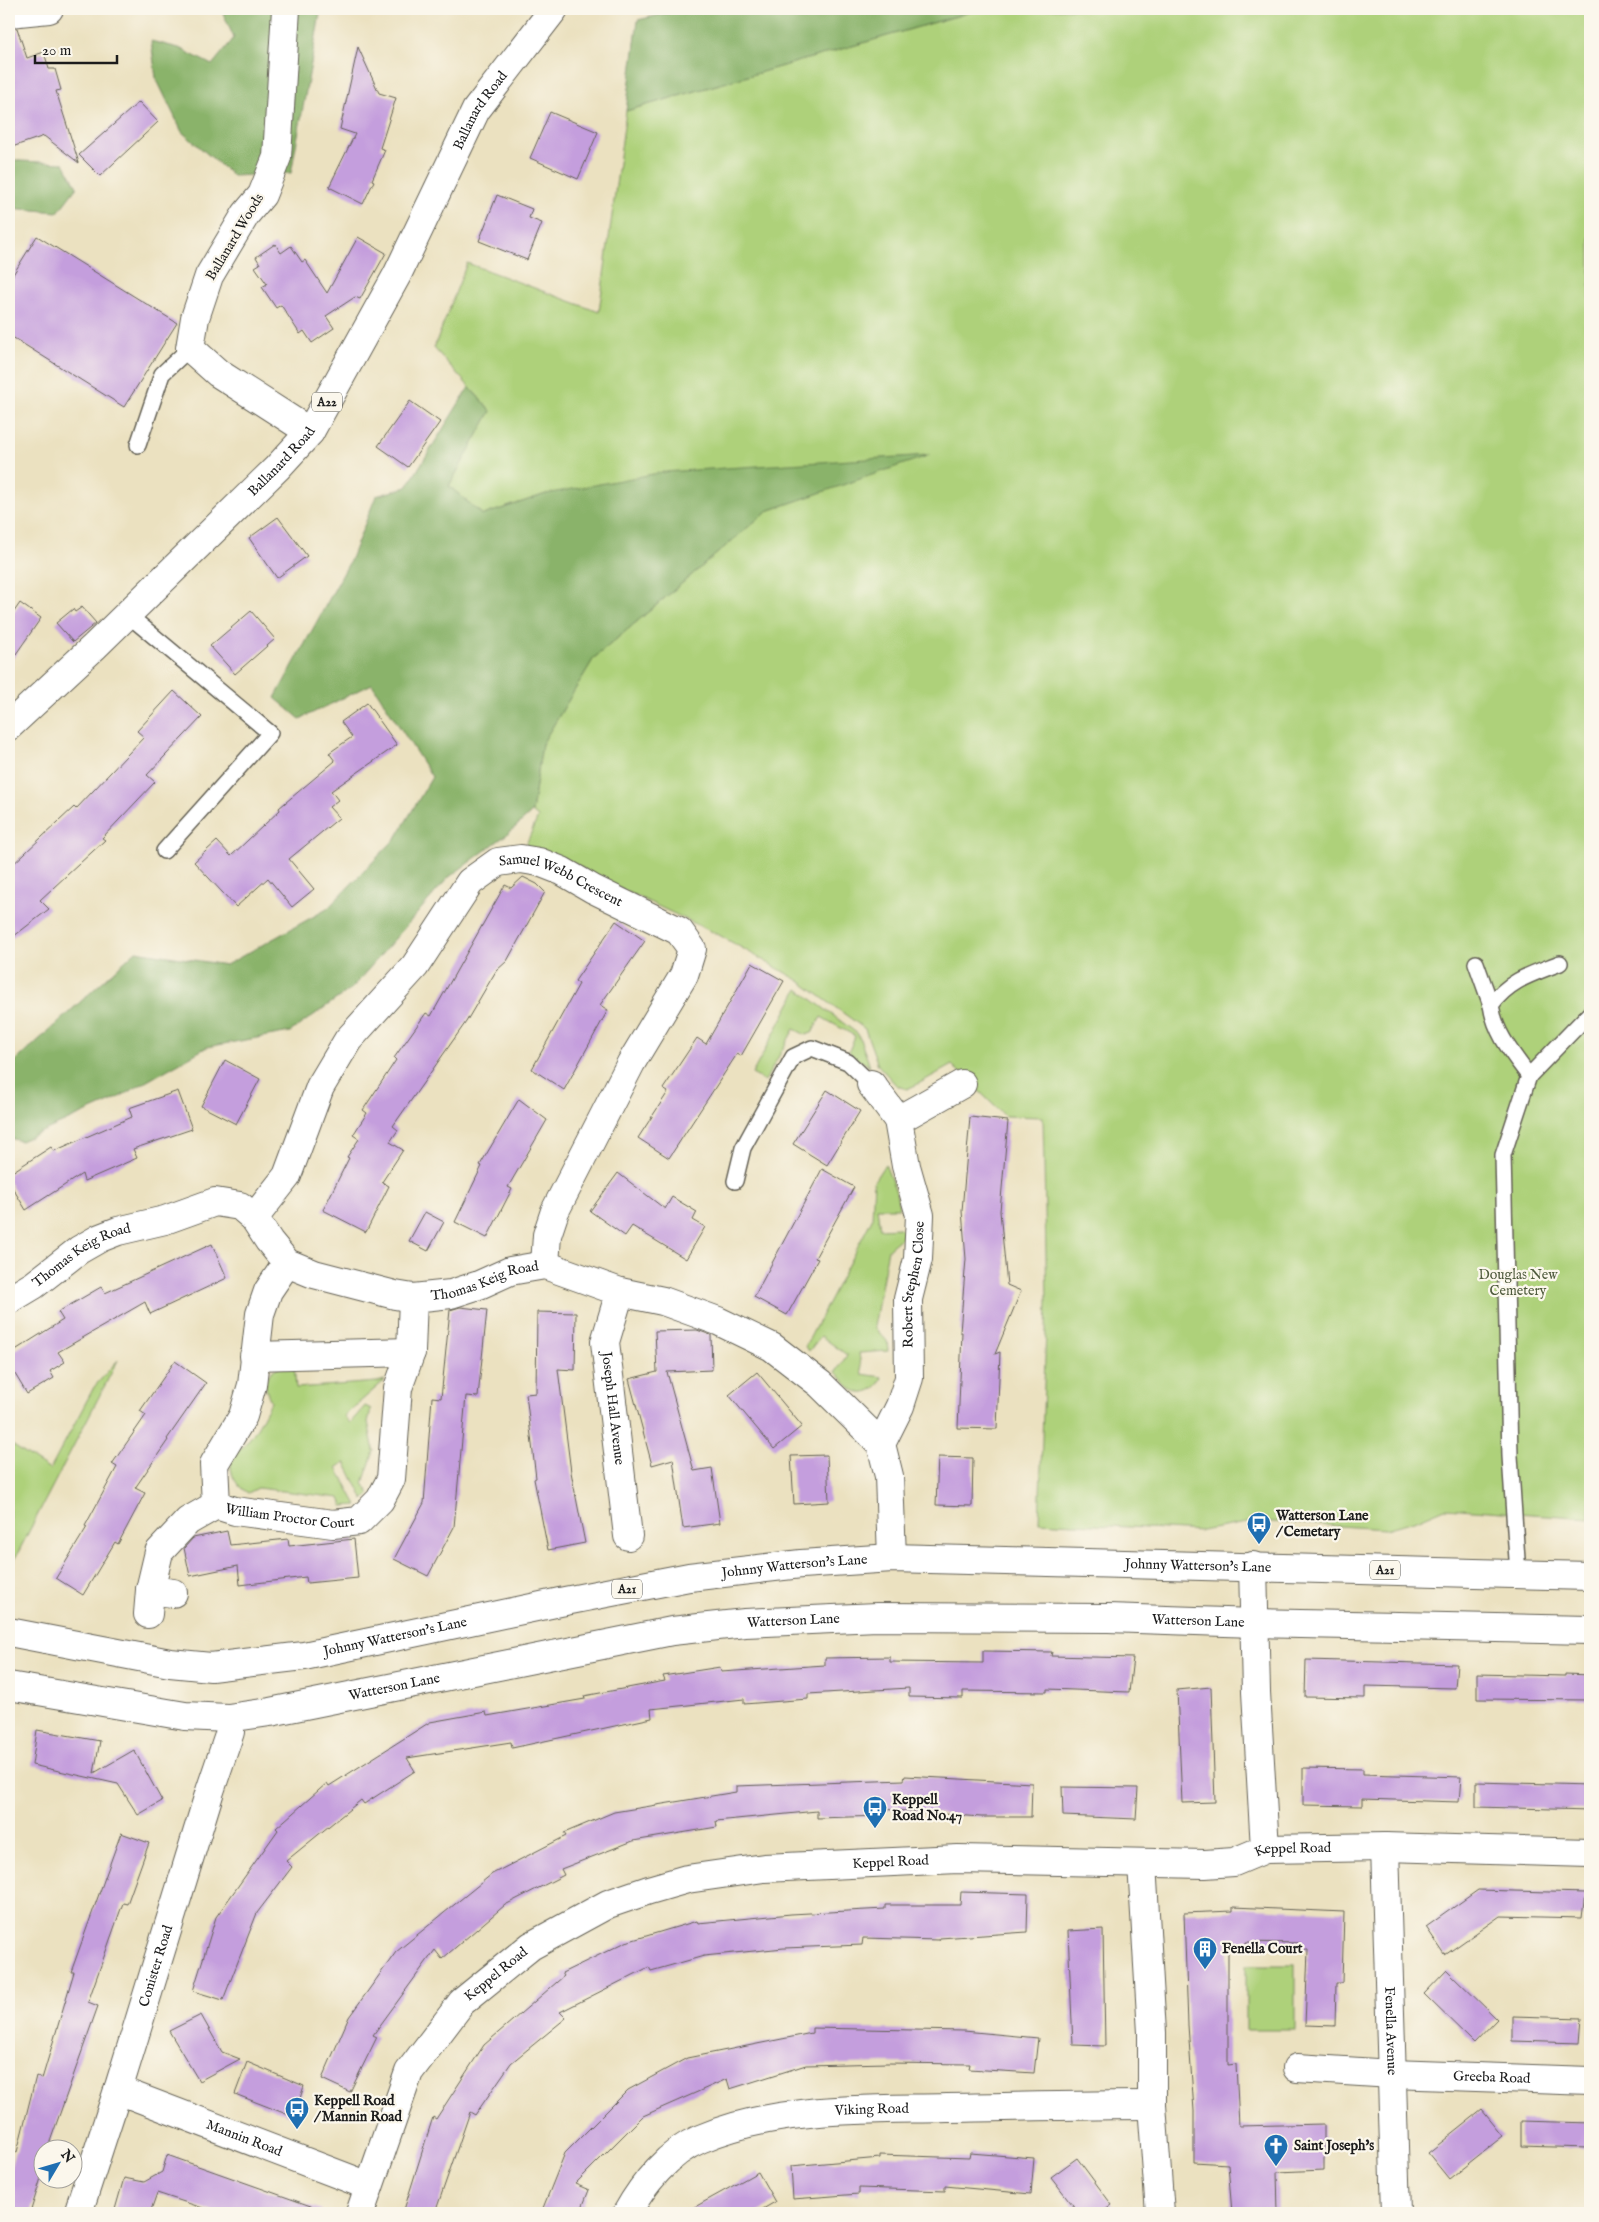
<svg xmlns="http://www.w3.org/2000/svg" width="1599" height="2222" font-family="'IM FELL English',serif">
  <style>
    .green { fill: #aed17a; stroke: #65764b }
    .forest { fill: #8ab36a; stroke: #536843 }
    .building { fill: #c49edd }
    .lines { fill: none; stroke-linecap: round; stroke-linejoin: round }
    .service-casing { stroke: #646155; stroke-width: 18 }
    .minor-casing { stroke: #646155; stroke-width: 30 }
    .primary-casing { stroke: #646155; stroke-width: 30 }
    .trunk-casing { stroke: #646155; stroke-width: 30 }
    .service { stroke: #fff; stroke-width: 15 }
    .minor { stroke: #fff; stroke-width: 28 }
    .primary { stroke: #fff; stroke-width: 28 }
    .trunk { stroke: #fff; stroke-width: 28 }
    .labels { text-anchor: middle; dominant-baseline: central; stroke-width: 4.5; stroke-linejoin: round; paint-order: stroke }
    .shield { fill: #fbf7ec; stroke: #5f5e5a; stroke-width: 1 }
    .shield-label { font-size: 12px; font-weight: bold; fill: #1c1c1c }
    .street-label { font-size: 14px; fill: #1c1c1c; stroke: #fbf7ec }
    .park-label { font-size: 14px; fill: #4f5b3d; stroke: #fbf7ec }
    .poi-label { font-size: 14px; font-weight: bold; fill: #1c1c1c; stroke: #fbf7ec; text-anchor: start }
  </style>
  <rect width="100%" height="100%" fill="#fbf7ec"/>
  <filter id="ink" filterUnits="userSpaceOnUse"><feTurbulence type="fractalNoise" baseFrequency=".02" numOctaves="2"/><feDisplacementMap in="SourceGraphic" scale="10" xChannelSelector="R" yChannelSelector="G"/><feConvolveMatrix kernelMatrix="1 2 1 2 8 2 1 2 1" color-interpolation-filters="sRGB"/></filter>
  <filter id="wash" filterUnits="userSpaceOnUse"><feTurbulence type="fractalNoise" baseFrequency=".0096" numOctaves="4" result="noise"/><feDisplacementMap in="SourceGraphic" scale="20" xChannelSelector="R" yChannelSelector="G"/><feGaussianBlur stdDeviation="1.12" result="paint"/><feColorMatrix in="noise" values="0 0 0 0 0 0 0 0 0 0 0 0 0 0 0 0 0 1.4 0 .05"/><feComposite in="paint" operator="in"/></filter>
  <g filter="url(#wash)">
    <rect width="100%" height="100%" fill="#ebe1c0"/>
    <g class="green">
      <path d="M981,9H1590V1518L1445,1508L1417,1520L1386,1529L1258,1521L1201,1531L1039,1522L1047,1302L1043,1117L1005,1116L952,1065L918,1084L907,1089L897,1086L878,1065L865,1029L798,980L719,935L594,876C570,858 553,853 524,849L538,817L532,812L542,744L594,658L767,511L927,455L546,494L483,515L449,486L491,411L434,348L467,263L599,312L626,111Z"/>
      <path d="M798,989L858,1034L870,1066L853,1057L849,1051L855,1036L821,1017L812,1033L806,1035L794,1029L765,1081L752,1074Z"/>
      <path d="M885,1164L896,1192L899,1208H877L880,1229L900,1228L903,1231L901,1238L888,1249L874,1327L887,1341L888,1351L859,1353L862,1374L882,1377C878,1390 861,1398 850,1387C845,1383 841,1377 836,1372L847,1355L821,1336L809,1351L805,1347L872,1219L874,1181Z"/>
      <path d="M118,1360L9,1570V1443L50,1470L94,1387Z"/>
      <path d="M282,1365H294L296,1388L377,1382L385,1380L344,1416L350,1423L365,1406L371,1409L368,1422L374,1451L363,1483L370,1494L364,1500L345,1462L337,1468L357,1505L343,1506L340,1498L258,1488L248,1493C234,1485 228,1470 232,1455C252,1442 260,1422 271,1402C263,1383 262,1375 282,1365Z"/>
      <rect x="1246" y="1965" width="49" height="65"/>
    </g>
    <g class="forest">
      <path d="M214,9H321L291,173L233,176L182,132L156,78L151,41L179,48L212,65L234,38L222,11Z"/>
      <path d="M685,9H981L626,111L638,20Z"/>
      <path d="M9,158L20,161L64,163L77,187L58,212L9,208Z"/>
      <path d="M469,387L491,411L449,486L483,515L546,494L664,472L930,455L767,511L594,658L542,744L532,812L510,832L448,878L352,988L290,1032L207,1047L114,1100L21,1141L9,1138V1067L136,951L226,965L327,909L396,838L432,777L372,684L300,719L275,698L350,561L376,496L407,487Z"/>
    </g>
    <g id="blocks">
      <g class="building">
        <path d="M9,28H17L27,58L44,52L49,69H55L61,90L56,91L79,163L44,136L9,148Z"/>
        <path d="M358,47L379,93L396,98L380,148L385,150L372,180L374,181L363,204L329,187L355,134L340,129Z"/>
        <path d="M139,102L158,122L100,176L79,155Z"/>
        <path d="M550,112L598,132L578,179L530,158Z"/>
        <path d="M497,195L532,209L529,218L542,223L527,260L479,241Z"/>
        <path d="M37,236L177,323L124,407L9,335V281Z"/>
        <path d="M358,237L386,253L360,299L355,297L326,316L334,328L312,343L304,331L300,334L281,305L276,308L262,287L267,284L255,267L260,264L256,257L275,244L281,253L291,246L302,262L305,260L327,293Z"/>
        <path d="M410,401L440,422L408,467L378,446Z"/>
        <path d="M278,517L307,556L277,578L249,538Z"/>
        <path d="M20,603L41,618L9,664V619Z"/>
        <path d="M82,607L96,623L73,642L56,623L73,609L75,612Z"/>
        <path d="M251,611L275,639L235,674L210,646Z"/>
        <path d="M174,691L202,717L147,775L155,782L102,838L105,840L40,900L49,909L9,940V868L74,807L76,809L144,737L137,731Z"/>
        <path d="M367,703L397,745L331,791L338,800L329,807L339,818L289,859L314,889L292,907L268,878L236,907L194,862L217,841L231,856L280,810L279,808L335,761L329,753L352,737L341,722Z"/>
        <path d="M523,877L537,884L545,892L507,961L496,971L466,1022L393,1126L398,1130L390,1142L403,1150L382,1182L389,1186L366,1232L323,1210L349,1158L347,1157L359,1139L353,1135L367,1113L363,1110L396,1060L394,1058L426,1013L431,1016L505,885L511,888Z"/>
        <path d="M616,921L645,941L600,1005L608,1010L564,1090L532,1069L579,984L575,981Z"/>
        <path d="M752,963L784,981L741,1056L737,1054L669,1158L638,1138L668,1092L663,1089L697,1038L706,1044Z"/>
        <path d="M225,1060L260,1079L236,1124L201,1106Z"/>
        <path d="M827,1090L860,1111L827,1165L793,1144Z"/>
        <path d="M178,1091L192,1129L133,1149L137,1158L84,1181L82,1174L26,1210L9,1182V1174L51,1147L54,1151L132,1117L129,1108Z"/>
        <path d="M519,1099L547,1120L508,1187L512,1189L487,1238L455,1222L482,1166L480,1165Z"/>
        <path d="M970,1117L1008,1121L1000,1211L1007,1285L1021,1291L995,1354L1000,1352L997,1429L958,1428L962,1332H960L966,1259L962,1211Z"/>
        <path d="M822,1169L854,1187L815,1258L818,1259L787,1315L754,1297Z"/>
        <path d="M618,1173L665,1209L672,1197L697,1212L693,1220L705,1227L686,1259L632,1226L625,1236L590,1211Z"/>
        <path d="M425,1212L444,1222L428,1251L409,1241Z"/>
        <path d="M212,1244L227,1278L150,1314L145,1302L58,1352L65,1362L50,1371L54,1378L27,1394L9,1364V1354L63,1320L58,1312L101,1287L105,1293Z"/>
        <path d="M460,1307L487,1310L478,1397L466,1396L454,1527L428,1576L394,1559L424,1503L432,1397L441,1398L450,1310Z"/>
        <path d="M537,1312L576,1313L575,1370L558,1369L571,1472L585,1543L548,1550L534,1479L536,1478L526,1394L536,1393Z"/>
        <path d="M697,1330L711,1335L712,1370L667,1372L694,1471L712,1468L720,1523L683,1528L673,1459L652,1465L629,1379L657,1372L655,1331Z"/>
        <path d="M175,1361L206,1383L167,1439L168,1440L135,1488L145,1493L118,1544L115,1542L83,1595L56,1578L87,1527L85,1526L117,1467L112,1464L146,1415L140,1411Z"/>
        <path d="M757,1372L802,1426L774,1449L729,1395Z"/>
        <path d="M827,1455L829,1502L794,1504L791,1456Z"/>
        <path d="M938,1457L973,1458L972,1506L936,1505Z"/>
        <path d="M227,1531L230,1545L288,1539L289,1546L354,1539L358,1578L307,1583L306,1577L240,1585L238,1566L190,1576L184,1548L193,1538Z"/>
        <path d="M983,1651L1052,1652L1051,1656L1133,1658L1129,1692L1047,1689V1692L963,1691V1698L909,1697V1688L808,1694V1699L744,1704V1699L651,1709L652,1718L512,1748L511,1742L407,1758L415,1771L364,1804L361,1800L286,1861L292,1867L257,1913L223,2000L193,1991L216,1917L278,1830L276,1828L327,1783L329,1786L430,1722L486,1712L487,1716L585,1699L584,1696L665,1681L663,1676L720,1667L721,1672L825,1665V1658L890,1657V1662L983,1663Z"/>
        <path d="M1306,1660L1457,1664L1455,1688L1365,1686V1698L1305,1697Z"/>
        <path d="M1477,1674L1565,1676V1674L1590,1675V1700L1477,1699Z"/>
        <path d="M1211,1687L1215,1802L1182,1803L1177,1690Z"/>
        <path d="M37,1730L100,1741L94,1773L134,1750L162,1801L138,1815L118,1784L32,1765Z"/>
        <path d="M1303,1768L1363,1769V1774L1461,1777L1459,1802L1362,1799V1806L1303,1805Z"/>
        <path d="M905,1776L1032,1783L1031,1817H981L881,1809V1816L817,1818V1811L716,1821L717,1827L633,1841L561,1869L564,1875L505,1905L442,1959L435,1950L373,2035L377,2037L350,2092L322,2079L349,2017L396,1952L492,1874L566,1836L564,1833L614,1812L736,1792V1786L904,1780Z"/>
        <path d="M1476,1782L1590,1785V1810L1476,1807Z"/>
        <path d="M1062,1787L1138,1788L1136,1819L1063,1816Z"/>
        <path d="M121,1833L149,1843L127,1904L123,1903L88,2002L98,2006L47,2150H42V2175L30,2213H9V2174L15,2151L17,2152L36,2076L42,2079L74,1972H71Z"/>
        <path d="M1478,1890L1585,1893L1582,1918L1500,1916L1445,1955L1426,1927Z"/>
        <path d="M961,1892L1028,1894L1027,1932L940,1938L939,1940L863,1938L862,1945L784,1948L704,1956L651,1971L649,1967L560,2012L566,2018L511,2063L475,2115L470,2112L435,2213H403L433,2117L436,2119L484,2045L564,1976L562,1973L626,1942L697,1921L698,1923L791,1914L885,1909V1905H960Z"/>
        <path d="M1233,1907L1344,1912L1342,1983H1336L1335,2026L1305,2025L1308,1950H1299L1300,1943L1245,1942V1947H1228V2065L1236,2064L1239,2126L1324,2124V2170L1277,2172L1278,2213H1232L1228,2164L1194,2162V2111L1188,2025L1184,1913L1233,1911Z"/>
        <path d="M1103,1929L1105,2046L1073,2045L1068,1931Z"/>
        <path d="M1447,1970L1497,2019L1474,2043L1424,1994Z"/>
        <path d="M201,2015L222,2052L240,2059L199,2081L169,2031Z"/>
        <path d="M1512,2016L1582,2018L1580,2043L1512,2041Z"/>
        <path d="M812,2028L964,2031L1038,2038L1034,2073L969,2069L970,2064L887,2063L806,2065L730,2089L727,2079L643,2116L575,2184L589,2190L580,2213H541L565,2153L628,2090L687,2058L812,2033Z"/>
        <path d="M247,2062L304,2086L294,2117L235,2094Z"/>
        <path d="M1482,2110L1503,2136L1449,2179L1428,2153Z"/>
        <path d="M1521,2121L1590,2123L1589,2148L1521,2146Z"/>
        <path d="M970,2153L1034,2158L1031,2194L945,2186V2191L859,2188V2194L793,2199L791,2166L880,2158V2155L969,2158Z"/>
        <path d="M167,2155L322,2210L321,2213H218L157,2193L150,2213H114L124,2178L144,2182L162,2172Z"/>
        <path d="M1077,2158L1112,2205L1101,2213H1079L1051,2177Z"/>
        <path d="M758,2172L775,2202L756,2213H684Z"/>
      </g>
    </g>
  </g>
  <g filter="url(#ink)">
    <use href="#blocks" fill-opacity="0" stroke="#646155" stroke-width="1"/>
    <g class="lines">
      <defs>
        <g id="service">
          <path d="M138,445L162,374L190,348"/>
          <path d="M127,614L270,733L164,851"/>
          <path d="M1476,963L1491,1005"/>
          <path d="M1529,1076C1512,1053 1495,1033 1491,1005C1509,980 1532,974 1560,963"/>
          <path d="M735,1181L743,1148L793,1057L812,1048L848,1062L871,1084"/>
          <path d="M1518,1574L1510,1456L1503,1155L1529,1076L1590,1013"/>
        </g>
        <g id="minor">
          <path d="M286,9L277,157L262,195L246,214L209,276L195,318L190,348L218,373L310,432"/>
          <path d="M9,13L49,9"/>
          <path d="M871,1084L898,1120"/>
          <path id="s1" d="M254,1218L287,1176L320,1087L348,1040L415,966L470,882L498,862L521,859L539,862L562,871L593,889L679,931L692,949L684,975L631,1063L555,1211L547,1235L545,1265"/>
          <path id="s2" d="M287,1263L268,1291L260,1314L252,1385L243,1416L214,1464L216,1505L235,1511L333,1524L359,1521L380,1500L391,1479L398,1388L411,1352L413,1298"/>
          <path id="s3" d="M620,1292L605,1342L628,1536"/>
          <path id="s4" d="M9,1300L34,1285L79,1250L100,1238L118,1231L165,1220L215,1202L240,1206L254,1218L269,1241L287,1263L314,1274L395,1295L413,1298L451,1294L479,1285L510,1271L545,1265L620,1292L663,1301L718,1321L772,1347L820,1384L881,1444L889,1476L892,1558"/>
          <path d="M254,1356L411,1352"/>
          <path id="s5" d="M881,1444L900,1406L909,1378L908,1299L918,1259L920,1215L906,1166L898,1120L962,1084"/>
          <path d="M1253,1566L1256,1692L1265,1849"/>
          <path d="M150,1590L173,1593"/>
          <path d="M148,1614L150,1590L159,1552L188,1521L216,1505"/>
          <path id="s6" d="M9,1686L185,1716L228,1718L270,1712L672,1631L745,1623L877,1617L1108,1618L1254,1623L1590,1630"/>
          <path id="s7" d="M1385,1847L1396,2213"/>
          <path d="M1142,1863L1152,2033V2105L1160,2213"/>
          <path id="s8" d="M1297,2068L1392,2074L1590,2081"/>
          <path id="s9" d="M118,2090L369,2186"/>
          <path id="s10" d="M78,2213L118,2090L210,1791L230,1732L228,1718"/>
          <path id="s11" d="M360,2213L409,2072L462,2002L531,1946L608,1904L649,1890L687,1879L764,1868L958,1859L1205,1864L1234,1862L1265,1849L1385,1847L1590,1853"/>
          <path id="s12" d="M627,2213C643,2184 669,2152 700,2139C777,2106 866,2110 947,2108C1015,2107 1084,2105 1152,2105"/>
        </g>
        <g id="primary">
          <path id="s13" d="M9,726L95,646L277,468L310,432L397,275L476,110L554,9"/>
        </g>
        <g id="trunk">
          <path id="s14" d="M9,1632L170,1663L211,1667L304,1656L560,1602L689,1577L801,1564L892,1558L1590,1576"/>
        </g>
      </defs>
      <use href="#service" class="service-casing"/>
      <use href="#minor" class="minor-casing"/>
      <use href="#primary" class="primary-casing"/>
      <use href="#trunk" class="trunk-casing"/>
      <use href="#service" class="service"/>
      <use href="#minor" class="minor"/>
      <use href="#primary" class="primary"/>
      <use href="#trunk" class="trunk"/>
    </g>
  </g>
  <defs>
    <symbol id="bus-pin" viewBox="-11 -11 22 30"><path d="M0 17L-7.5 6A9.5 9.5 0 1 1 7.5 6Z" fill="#1f6fb2" stroke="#fbf7ec"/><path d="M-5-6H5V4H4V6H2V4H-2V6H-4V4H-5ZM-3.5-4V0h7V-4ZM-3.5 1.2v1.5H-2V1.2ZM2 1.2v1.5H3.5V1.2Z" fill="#fff"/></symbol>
    <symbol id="building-pin" viewBox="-11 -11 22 30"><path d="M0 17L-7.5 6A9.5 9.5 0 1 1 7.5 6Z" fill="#1f6fb2" stroke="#fbf7ec"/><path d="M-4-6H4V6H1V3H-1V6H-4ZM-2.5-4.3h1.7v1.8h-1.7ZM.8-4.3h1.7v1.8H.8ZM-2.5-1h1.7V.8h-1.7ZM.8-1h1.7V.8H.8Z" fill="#fff"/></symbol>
    <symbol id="church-pin" viewBox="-11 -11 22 30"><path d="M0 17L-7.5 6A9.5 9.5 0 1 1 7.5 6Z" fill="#1f6fb2" stroke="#fbf7ec"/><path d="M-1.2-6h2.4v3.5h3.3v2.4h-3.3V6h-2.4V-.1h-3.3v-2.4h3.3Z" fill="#fff"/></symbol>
  </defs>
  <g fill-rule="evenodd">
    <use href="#bus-pin" x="1245" y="1510" width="28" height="38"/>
    <use href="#bus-pin" x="861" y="1794" width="28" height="38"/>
    <use href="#building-pin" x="1191" y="1935" width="28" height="38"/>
    <use href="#bus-pin" x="283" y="2095" width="28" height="38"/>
    <use href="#church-pin" x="1262" y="2132" width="28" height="38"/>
  </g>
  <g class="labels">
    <g class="shield">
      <rect x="312" y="392.5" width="30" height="19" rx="4"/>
      <rect x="1370" y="1560.5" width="30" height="19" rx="4"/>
      <rect x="612" y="1579.5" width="30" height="19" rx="4"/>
    </g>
    <g class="shield-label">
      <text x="327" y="402">A22</text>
      <text x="1385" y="1570">A21</text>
      <text x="627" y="1589">A21</text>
    </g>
    <g class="street-label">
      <text stroke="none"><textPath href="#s13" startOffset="785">Ballanard Road</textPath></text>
      <text transform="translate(235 237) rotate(-59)">Ballanard Woods</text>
      <text stroke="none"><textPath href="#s13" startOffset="380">Ballanard Road</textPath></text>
      <text stroke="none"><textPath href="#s1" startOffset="505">Samuel Webb Crescent</textPath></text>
      <text stroke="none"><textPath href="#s4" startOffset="86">Thomas Keig Road</textPath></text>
      <text stroke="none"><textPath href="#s4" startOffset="536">Thomas Keig Road</textPath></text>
      <text stroke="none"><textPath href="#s5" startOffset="166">Robert Stephen Close</textPath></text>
      <text stroke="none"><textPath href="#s3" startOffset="119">Joseph Hall Avenue</textPath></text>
      <text stroke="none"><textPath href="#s2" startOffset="334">William Proctor Court</textPath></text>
      <text stroke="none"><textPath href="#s14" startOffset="1202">Johnny Watterson's Lane</textPath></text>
      <text stroke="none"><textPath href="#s14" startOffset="798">Johnny Watterson's Lane</textPath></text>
      <text stroke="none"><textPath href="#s6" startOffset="796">Watterson Lane</textPath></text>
      <text stroke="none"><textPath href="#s6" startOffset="1201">Watterson Lane</textPath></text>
      <text stroke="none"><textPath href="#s14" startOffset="392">Johnny Watterson's Lane</textPath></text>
      <text stroke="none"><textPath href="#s6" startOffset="391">Watterson Lane</textPath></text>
      <text stroke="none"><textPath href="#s11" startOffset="1106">Keppel Road</textPath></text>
      <text stroke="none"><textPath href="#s11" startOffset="701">Keppel Road</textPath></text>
      <text stroke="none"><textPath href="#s10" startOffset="259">Conister Road</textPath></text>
      <text stroke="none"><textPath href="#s11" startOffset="281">Keppel Road</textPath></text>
      <text stroke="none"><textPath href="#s7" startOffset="184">Fenella Avenue</textPath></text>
      <text stroke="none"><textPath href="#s8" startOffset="195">Greeba Road</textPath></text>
      <text stroke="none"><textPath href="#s12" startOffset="281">Viking Road</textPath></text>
      <text stroke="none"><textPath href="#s9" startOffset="135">Mannin Road</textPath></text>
    </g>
    <g class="park-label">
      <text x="1518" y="1275">Douglas New<tspan x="1518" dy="16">Cemetery</tspan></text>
    </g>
    <g class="poi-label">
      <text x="1276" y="1516">Watterson Lane<tspan x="1276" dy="16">/ Cemetary</tspan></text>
      <text x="892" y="1800">Keppell<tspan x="892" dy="16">Road No.47</tspan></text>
      <text x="1222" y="1949">Fenella Court</text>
      <text x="314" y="2101">Keppell Road<tspan x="314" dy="16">/ Mannin Road</tspan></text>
      <text x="1294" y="2146">Saint Joseph's</text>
    </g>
  </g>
  <rect width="1599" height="2222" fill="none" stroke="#fbf7ec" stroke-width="30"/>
  <g transform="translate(58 2164) rotate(52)"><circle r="24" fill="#fbf7ec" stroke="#a29f99"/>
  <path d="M0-4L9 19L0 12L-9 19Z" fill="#1f6fb2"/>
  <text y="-8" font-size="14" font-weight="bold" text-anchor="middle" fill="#1c1c1c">N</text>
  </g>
  <path d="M35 55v8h82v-8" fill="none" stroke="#1c1c1c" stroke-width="2.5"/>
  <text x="42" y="55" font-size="15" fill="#1c1c1c" stroke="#fbf7ec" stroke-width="4" paint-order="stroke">20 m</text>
</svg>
